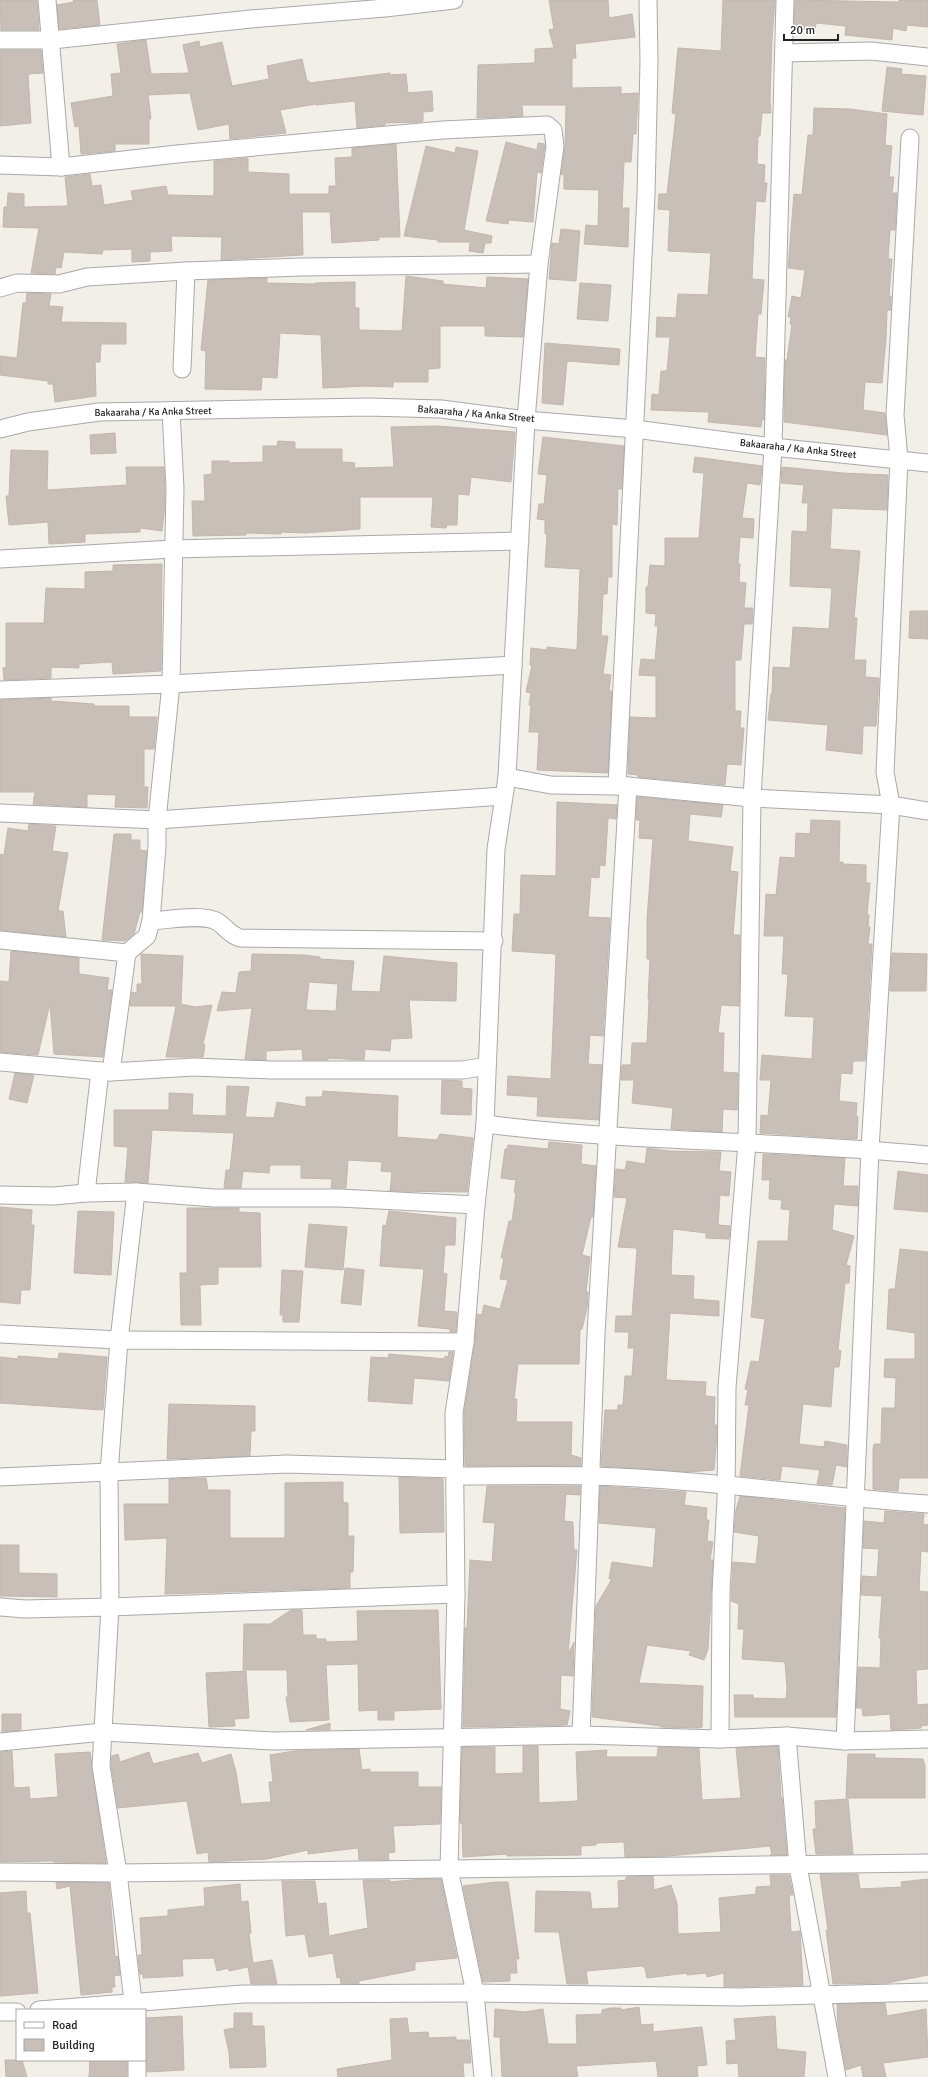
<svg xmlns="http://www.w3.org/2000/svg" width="928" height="2077" font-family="Signika,sans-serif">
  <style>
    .building { fill: #c7bfb8; stroke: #c4b6ab; fill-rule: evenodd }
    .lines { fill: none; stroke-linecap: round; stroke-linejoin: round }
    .minor-casing { stroke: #a9a9a9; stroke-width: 19 }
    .minor { stroke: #fff; stroke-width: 17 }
    .labels { text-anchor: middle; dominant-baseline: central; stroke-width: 4; stroke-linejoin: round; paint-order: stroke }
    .street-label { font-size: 10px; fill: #222; stroke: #fff }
  </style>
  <rect width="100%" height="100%" fill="#f2efe9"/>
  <g class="building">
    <path d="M0,0H37L39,30H1Z"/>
    <path d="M73,0H97L100,25L59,29L57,5L74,2Z"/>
    <path d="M549,0H608L609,18L632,14L635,37L575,44L576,58H572V88L621,87V94L638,93L636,134H633L631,162H624L622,208H629L628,247L584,244L586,225L598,226L599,190L564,189V175L561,174L565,147L566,105H522L523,116L477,118L478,65L535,63V49L554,48L549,30L554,29Z"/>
    <path d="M723,0H775L772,40L770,100L771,113H762L760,136H758L757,164L765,165L764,183H767L765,202L756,201L754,234L752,279L764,280L761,314H758L755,357L765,358L764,420L762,419L761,427L708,422L709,412L651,410L652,394L659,395L661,371H667L670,337H656L657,317L676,318L678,294L708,295L711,253L668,251L670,210L658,209L659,194H667L676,114L672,113L678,48L721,51Z"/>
    <path d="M795,0L899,2V0H928V27L907,25L906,31L893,28L892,40L845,35L846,26L816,23L815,31L794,27Z"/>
    <path d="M146,40L151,74L189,73L183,45L199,41L200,47L222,42L232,86L269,79L267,66L302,59L307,81H309V83L390,73V75L406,74L408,93L432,91L433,111L423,112V121L419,122L385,123V125L357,128L355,101L316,105V104L280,110L286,133L230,139L229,124L198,130L190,93L148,95L151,119H149V144H115V151L81,154L79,126L75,127L71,103L113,96L111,74L121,73L117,44Z"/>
    <path d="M0,50H41L43,73L28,74L31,123L0,126Z"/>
    <path d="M887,67L902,69L901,74L926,76L923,115L882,111Z"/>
    <path d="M814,108L850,109L887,114L885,145L892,146L889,177H894L892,193H897L895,230H890L888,259H892L889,296H891V310H887L886,338L882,383L865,382L863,410L885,413L887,435L784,422L785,360H787L792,324H790L791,317H788L792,296L801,298L805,270L788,268L794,194L802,195L808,135H813Z"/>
    <path d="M506,142L537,150L538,143L545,144L541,173L537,172L533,222L509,220L508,224L486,221Z"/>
    <path d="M396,144L400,237H379V240L332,243L330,212H302L303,255L221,260L222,237L171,236L172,251L150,252V261L132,262V249L103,250L102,254L64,252L61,268L56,267L55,274L31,273L39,228L3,227L4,207H7L8,193L24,194V207L68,206L65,177L90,174L92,186L101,185L104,205L133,200L131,191L166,186L168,195L214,196V161L248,158V172L289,174V194H329V186H336L335,158L352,157V148Z"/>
    <path d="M426,146L455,153L456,147L478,151L464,230L492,236L491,243H485L483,253L469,251L470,242H438V240L404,236Z"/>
    <path d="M561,229L580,231L576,281L549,279L552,243L559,244Z"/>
    <path d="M406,276L443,281V284L486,288L487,277L528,279L523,337L485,336V326H440V368L428,369V382H393V387L366,386L323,388L321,335L280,333L277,378L262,377L261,390L205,389L206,351L201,350L208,280L267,278V283L315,284V283L355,282V308H359V330L402,331Z"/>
    <path d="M580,283L611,285L608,321L577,319Z"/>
    <path d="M27,293L51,294L49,306L63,307L61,322L126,323V344H101L100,362H95L96,396L55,402L53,384H48V381L0,375V356L17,358L23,303H26Z"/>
    <path d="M545,343L620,349L619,365L567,361L563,405L542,403Z"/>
    <path d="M437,426L515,432L511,482L471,477L469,495L458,494L457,525H447L446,528L431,527L433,497H360V529L305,533L281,532V534L246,533V535L193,536L192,501H205L204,475L212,474V461H229V463L263,462V446H277L278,441L295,442V449H342V462L355,463L354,468L394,467L391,427Z"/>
    <path d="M115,433L116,453L91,454L90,435Z"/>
    <path d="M543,437L624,446L622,489H618L617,525L612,524V577H608L607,594H603L601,636H608L603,674L611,675L609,691H612L608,773L537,770L539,732H529L531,705H529L531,693L526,692L532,665H530L531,648L547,650V647L577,650L580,569L545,567L547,534H545V520L537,519L539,504H544L547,475L538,474Z"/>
    <path d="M11,450L48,451L47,490L127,485L126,467H164L165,505L162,531L140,528V532L85,534V542L49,544L48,522L9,525L6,496H9Z"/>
    <path d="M695,457L762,466L760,485L747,483L742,518L754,519L753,538L740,537L738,564H740L739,582L746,583L744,608H753L752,624H744L741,660H735V711H741L740,728H744L741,765L727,764L725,785L638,777V775L628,774L630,717L656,718V676L639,675L641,659L655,660L658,626H655L656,614L646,613V587H648L650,565L665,566V538H699L704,473L693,472Z"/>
    <path d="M782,467L843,473L888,475L887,510L832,508L830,549L860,551L854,618H857L854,660H866L865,677L879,678L876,726H863L862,754L826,750L828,725L768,720L771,694H772L773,667L790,668L793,627L829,629L832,588L790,586L792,531L807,532L808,503H802L804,485L781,483Z"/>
    <path d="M162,564L161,671L113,674L112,662L79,664V668L51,667V678L4,680L3,668L6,667V623H44L46,588L85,589V572L113,571V565Z"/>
    <path d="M910,611H928V639L909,638Z"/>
    <path d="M51,698V701L94,704V706H129V717H157L154,749H144V787H148L147,808L115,807L116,795L87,794V807L33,804L35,792H0V700Z"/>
    <path d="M637,797L723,805L721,817L690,814L688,841L733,847L730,871L738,872L733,935H740L739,1006L721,1005L718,1033H724L723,1072L738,1073L737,1110L723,1109L722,1132L671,1129L673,1108L632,1103L634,1080H621L622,1065H631L632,1043H647L649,1000L648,999L650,959H647V919L653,839L639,838L640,820H636Z"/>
    <path d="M557,802L617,805L616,819L608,818L605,866L600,865L599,878L591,877L588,917L610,918L603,1036L590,1035L588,1064L602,1065L599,1120L537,1116L538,1097L507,1095L508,1076L551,1079L556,954L512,951L514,914H520L521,875L556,876Z"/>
    <path d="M811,820L840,821L839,862H843V864L866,865V883H870L867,915H869L868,927H870L868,944H872L865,1061H853L852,1074L841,1073L839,1101L857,1103L856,1116L858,1117L857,1139L760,1133L761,1115L768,1116L771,1080H760L762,1055L812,1059L814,1017L785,1016L788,974H782L784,936H764L766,894L776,895L780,857L795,858L796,833L810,834Z"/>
    <path d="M29,824L56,826L52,851L68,853L58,911H63L66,937L0,930V854L4,855L8,828L28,831Z"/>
    <path d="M114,834H131V840H140V850L147,851L142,912H140L134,934L125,941L102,940Z"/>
    <path d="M11,951L79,958V974L109,978L107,990H112L103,1057L54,1054L50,1003L38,1055L0,1052V981L9,982Z"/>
    <path d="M892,953L927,954L926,991H890Z"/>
    <path d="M141,954L183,956L181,1004L195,1007L212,1005L203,1044L205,1045L203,1057H166L176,1006H130L132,992L137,993V984H142Z"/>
    <path d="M252,954L304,955L320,957V959L354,961L351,991L380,992L384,956L457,963L456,1001L409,1000L412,1038L391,1039L390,1051L365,1049L364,1060L328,1058V1060H303L302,1049L266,1051V1060L245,1059L252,1008L217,1011L222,992L236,993L239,972L251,971ZM309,982L338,984L336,1011L306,1010Z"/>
    <path d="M15,1073L34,1075L27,1103L9,1099Z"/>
    <path d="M442,1080L462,1081V1088L472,1089L471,1115L441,1114Z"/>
    <path d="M227,1086L249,1087L245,1117L274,1118L277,1102L306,1107V1097H322L323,1091L398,1096L397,1137L437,1140L440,1134L473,1138L467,1192L390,1191L392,1172L381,1171L382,1162L348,1160L346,1188H331L332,1179L301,1178V1165H270L269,1173L238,1171L243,1172L241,1188H224L226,1170H230L234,1133L152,1130L148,1183L125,1182L128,1147L114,1146V1110H169V1093L193,1094L192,1115L226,1116Z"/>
    <path d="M549,1142L582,1145L581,1164L596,1166L593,1217H591L582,1255L590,1257L586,1292H588L587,1308L582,1329H580L579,1364H518L514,1399H517L516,1422H572L571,1455L581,1458V1466H465L464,1414L475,1343L477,1314L482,1315L484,1305L500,1309L508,1280L500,1279L504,1258H501L509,1221H512L516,1193L514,1192L516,1180L501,1178L505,1149H507L508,1145L548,1149Z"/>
    <path d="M647,1148L669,1151L721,1152L719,1171L731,1172L729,1196L720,1195L718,1225L730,1226L729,1239L706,1238V1233L673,1229L671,1275L694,1276L693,1299L719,1301V1316L670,1313L666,1380L706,1382L705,1396L715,1397L714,1425H717L716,1446L714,1470L688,1472L601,1466L605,1410H618V1405H623L625,1376H632L634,1348H628L629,1332H615L616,1316H632L637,1250L636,1248L618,1247L627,1198L614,1197L616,1169L625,1170L627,1161L645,1164Z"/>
    <path d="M763,1154L845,1158L843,1186H858V1206L834,1204L832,1230L854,1236L846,1265L850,1266L849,1283H845L838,1350L841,1351L839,1367H834L831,1407L803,1404L799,1444L824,1447L825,1441L847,1445V1467L836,1465L832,1485L817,1484L820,1470L782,1466L780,1480L740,1476L749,1405H745L748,1390L745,1389L751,1361L759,1362L765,1319L751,1317L758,1241H788L790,1210L781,1209L782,1200L769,1199L770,1180H762Z"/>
    <path d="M898,1171L928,1175V1212L894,1209Z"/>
    <path d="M0,1207L32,1210L31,1225H34L30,1290H21L20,1304L0,1302Z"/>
    <path d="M187,1208H239V1212L260,1213L261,1267H218V1284L200,1285L201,1325H181L180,1273H187Z"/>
    <path d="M78,1211L114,1212L111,1275L74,1273Z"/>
    <path d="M389,1211L456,1218L455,1245H445L443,1273L447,1274L444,1311L457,1312L456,1332H450V1329L418,1326L424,1269L380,1266L383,1225L386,1226Z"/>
    <path d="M309,1224L347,1227L343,1270L305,1267Z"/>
    <path d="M900,1249L928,1252V1478H899L898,1491L883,1490L873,1489V1450L874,1444H881L882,1408H895L896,1378L884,1377L885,1359H915V1333L887,1329L889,1289H895Z"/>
    <path d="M345,1268L364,1270L361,1305L341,1303Z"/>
    <path d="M282,1270L303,1271L299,1322H283V1315H280Z"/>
    <path d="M449,1352H453L449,1381L414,1378L412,1404L368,1401L371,1357L388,1358L389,1354L445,1359V1356L448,1357Z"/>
    <path d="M59,1353L107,1357L103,1410L0,1403V1357L18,1359V1356L58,1359Z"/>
    <path d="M169,1404L255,1406V1431H251L250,1456L167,1459Z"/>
    <path d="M399,1477L443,1479L444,1532L400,1533Z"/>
    <path d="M206,1478L208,1490H230V1538H285V1483L343,1482V1502L348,1503V1536H354L353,1572H350V1588L165,1594L167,1538L125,1540L124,1504H169V1479Z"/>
    <path d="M487,1486H580V1495L566,1494L564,1521L573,1522L574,1550H577L568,1654L574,1642L573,1676L561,1675L560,1709L570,1711L567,1725L463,1727L465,1628H467L470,1560L492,1562L495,1523L483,1522Z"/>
    <path d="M600,1486L686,1492L684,1505L707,1508L706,1520H709L707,1541L713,1542L710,1560H713L708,1649L704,1660L689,1655L691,1651L647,1645L639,1683L703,1686L702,1727L699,1728L661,1727V1726L592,1717L596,1606L612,1579H609L612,1562L653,1568L656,1528L599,1523Z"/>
    <path d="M740,1496L845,1508L836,1717H735L734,1695H753V1698L786,1699L787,1688L785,1662L742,1659L744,1629H738L739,1604L731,1601L733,1562L756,1564L759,1536L734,1532L736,1510Z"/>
    <path d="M885,1511L924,1514L923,1524L928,1525V1552L921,1551L919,1591L928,1592V1669L916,1670L917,1705L928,1704V1725L921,1726V1728L891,1730L890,1714L863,1716L862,1708H856L858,1667L880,1668L881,1638H879L882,1596L861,1595L862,1576L877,1577L879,1549L863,1548L864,1521L884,1523Z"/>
    <path d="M0,1545H19V1573L57,1574V1597L0,1596Z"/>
    <path d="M291,1610H302L303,1635H316V1639H326V1642L358,1641L357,1611L438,1610L441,1709L394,1711V1720H378V1710L359,1711L358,1664L326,1665L329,1720L290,1722L286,1697H288L287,1670H243L244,1624H270Z"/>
    <path d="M246,1671L249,1718L234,1719L235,1726L209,1727L206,1673Z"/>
    <path d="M2,1714H21V1730L2,1732Z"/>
    <path d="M330,1723V1730H306Z"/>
    <path d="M523,1746H538L539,1803L578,1801L576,1752L607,1750L606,1757H657L658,1747L699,1748L702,1800L741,1798L736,1748L778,1746L781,1798H782L787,1855H770L772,1854L770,1846L669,1856L625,1857L624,1842L596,1843V1845L581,1846V1855L507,1856V1854L463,1857L462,1823H460L462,1747H495V1774L523,1773Z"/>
    <path d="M359,1749L362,1770L370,1769V1772H418V1787H441L440,1824L393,1826L395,1852L388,1853L389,1860H359L358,1848L308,1854V1850L267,1859L209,1862L208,1852L197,1854L187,1801L118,1808L111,1765L112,1756L118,1754L120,1762L149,1752L153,1764L198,1753L202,1763L231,1754L236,1772L241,1804L271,1802L269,1782H273L270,1755L294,1751Z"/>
    <path d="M12,1751L14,1788L29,1787L30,1799L58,1797L55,1754L90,1752L106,1863L53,1862L52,1861L0,1862V1752Z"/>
    <path d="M848,1754H875V1758L923,1759L925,1766V1798H846Z"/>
    <path d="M848,1799L853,1854H816L813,1829H816L815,1801Z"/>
    <path d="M820,1874H858L860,1889L902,1887L901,1882L928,1879V1975L887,1983L833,1984L826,1930H828Z"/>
    <path d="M770,1875H789L793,1895H789L791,1932L800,1931L803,1985L724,1987V1973L707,1977L706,1973L687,1975V1973L647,1978L645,1968L642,1966L586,1971L588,1984H567L559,1932H535L536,1891L590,1892L592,1909L619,1908L618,1881L626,1880V1877L653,1876L654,1890L671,1885L677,1903L678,1934L721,1932L719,1898L756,1894V1887L771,1886Z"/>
    <path d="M421,1879H441L457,1958L415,1962V1970L359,1981V1984H341L340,1977L337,1978L333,1953L309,1957L305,1934L286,1936L282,1881H315L318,1904L326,1903L329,1936L368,1928L363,1880H390V1882Z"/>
    <path d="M56,1882L109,1883L115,1957L118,1956L120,1975L114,1976L115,1987H112V1992L81,1995L70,1886L57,1889Z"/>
    <path d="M496,1882H508L519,1959H516L517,1973H510V1981L483,1982L463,1886Z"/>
    <path d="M240,1884L241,1902L248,1901L251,1933L249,1934L253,1963L272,1960L277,1984H251L248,1967L229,1971L228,1968L217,1971L214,1958L182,1959L183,1976L143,1978V1974H140L138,1955H142L140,1918L168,1916V1910L205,1906L204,1888Z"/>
    <path d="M26,1891L27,1913H30L38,1993L0,1996V1893Z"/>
    <path d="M885,2003L887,2016L926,2009L928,2057L883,2063L886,2077H863L861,2065L846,2070L838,2027L837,2004Z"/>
    <path d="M639,2007L641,2025L653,2024V2032L702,2027L707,2065L697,2066L698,2077H658L656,2061L576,2066L578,2077H502L500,2037H494L495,2009L525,2012L543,2009L548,2044H577L576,2015L602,2014V2010L610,2008H621V2010Z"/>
    <path d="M234,2013H252V2026H264L266,2067L230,2068L229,2052L224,2030L234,2028Z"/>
    <path d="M182,2016L184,2070L147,2072L145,2018Z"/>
    <path d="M775,2016L777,2049L806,2052L804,2077H739L738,2063L727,2064L726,2041L736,2040L734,2019Z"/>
    <path d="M407,2018L409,2033L428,2032L429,2038L456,2037V2040H469L471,2063H463L464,2077H338L337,2069L392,2060L390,2019Z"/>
    <path d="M5,2060H22L27,2077H6Z"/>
    <path d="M90,2060H127V2077H89Z"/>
  </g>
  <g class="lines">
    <defs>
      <g id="minor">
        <path d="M47,0L61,167"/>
        <path d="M0,40H52L251,19L385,8L454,0"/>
        <path d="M784,53L871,51L928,57"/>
        <path d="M0,165L61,167L177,154L443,130L547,125L553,130L555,146L539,264L526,420L507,777L496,849L485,1124L476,1205L465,1342L454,1413L456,1594L449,1869L475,1993L483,2077"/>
        <path d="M0,288L17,283L59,284L87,277L186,271L301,267L539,264"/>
        <path d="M182,369L186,271"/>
        <path d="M0,429L28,422L99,412L368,407L441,409L526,420L635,429L773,447L928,463"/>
        <path d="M0,559L173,549L520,541"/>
        <path d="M0,690L171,684L513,665"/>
        <path d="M507,777L551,785L617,786"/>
        <path d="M628,786L752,798L891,805L928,811"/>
        <path d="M0,813L157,820L503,796"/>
        <path d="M151,921C168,920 204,913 218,922C227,928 228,934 240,938L494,941"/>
        <path d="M0,940L127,953"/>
        <path d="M0,1062L111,1072L194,1067L271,1070H463L487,1066"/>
        <path d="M111,1072L127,953L147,936L151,921L157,846V820L171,684L175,488L171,411"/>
        <path d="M485,1124C632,1143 781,1140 928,1155"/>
        <path d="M86,1193L100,1071"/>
        <path d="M0,1195L54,1196L86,1193L136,1192L214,1198H339L476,1205"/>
        <path d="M0,1334L119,1340L136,1192"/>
        <path d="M455,1476C500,1476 545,1475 589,1476C702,1479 815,1496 928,1504"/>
        <path d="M0,1477L286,1464L455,1469"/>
        <path d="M0,1607L25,1609L110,1607L456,1594"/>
        <path d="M581,1735L596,1334L628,786H617L646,195L649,62L648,0"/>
        <path d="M787,1736L798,1866L837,2077"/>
        <path d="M720,1739L721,1592L726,1500L727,1387L747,1143L752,798L773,447L785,0"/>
        <path d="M845,1741L870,1149L891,805L885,772L899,459L895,415L910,138"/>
        <path d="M0,1742L103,1732L273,1741L581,1735L720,1739L787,1736L845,1741L928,1739"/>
        <path d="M0,1872L118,1873L928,1863"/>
        <path d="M39,2010L243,1994L475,1993L739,1997L928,1992"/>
        <path d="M134,2010L118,1873L101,1766L110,1607L109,1473L119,1340L465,1342"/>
        <path d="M0,2012H17"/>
        <path d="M137,2060V2077"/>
      </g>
    </defs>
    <use href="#minor" class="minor-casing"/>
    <use href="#minor" class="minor"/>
  </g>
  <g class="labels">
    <g class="street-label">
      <text transform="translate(153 412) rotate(-1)">Bakaaraha / Ka Anka Street</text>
      <text transform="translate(476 414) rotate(5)">Bakaaraha / Ka Anka Street</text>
      <text transform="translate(798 449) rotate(6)">Bakaaraha / Ka Anka Street</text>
    </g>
  </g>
  <rect x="16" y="2009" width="130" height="52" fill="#ffffff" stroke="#a7a7a7"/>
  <rect x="24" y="2022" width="20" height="6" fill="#ffffff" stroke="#a7a7a7"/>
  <text x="52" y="2029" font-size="12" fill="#222222">Road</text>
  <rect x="24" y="2039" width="20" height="12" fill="#c7bfb8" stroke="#a7a7a7"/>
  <text x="52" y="2049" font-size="12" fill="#222222">Building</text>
  <path d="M784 34v6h54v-6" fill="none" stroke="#222222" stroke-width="2"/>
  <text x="790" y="34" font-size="12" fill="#222222" stroke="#ffffff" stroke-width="3" paint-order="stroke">20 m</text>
</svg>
